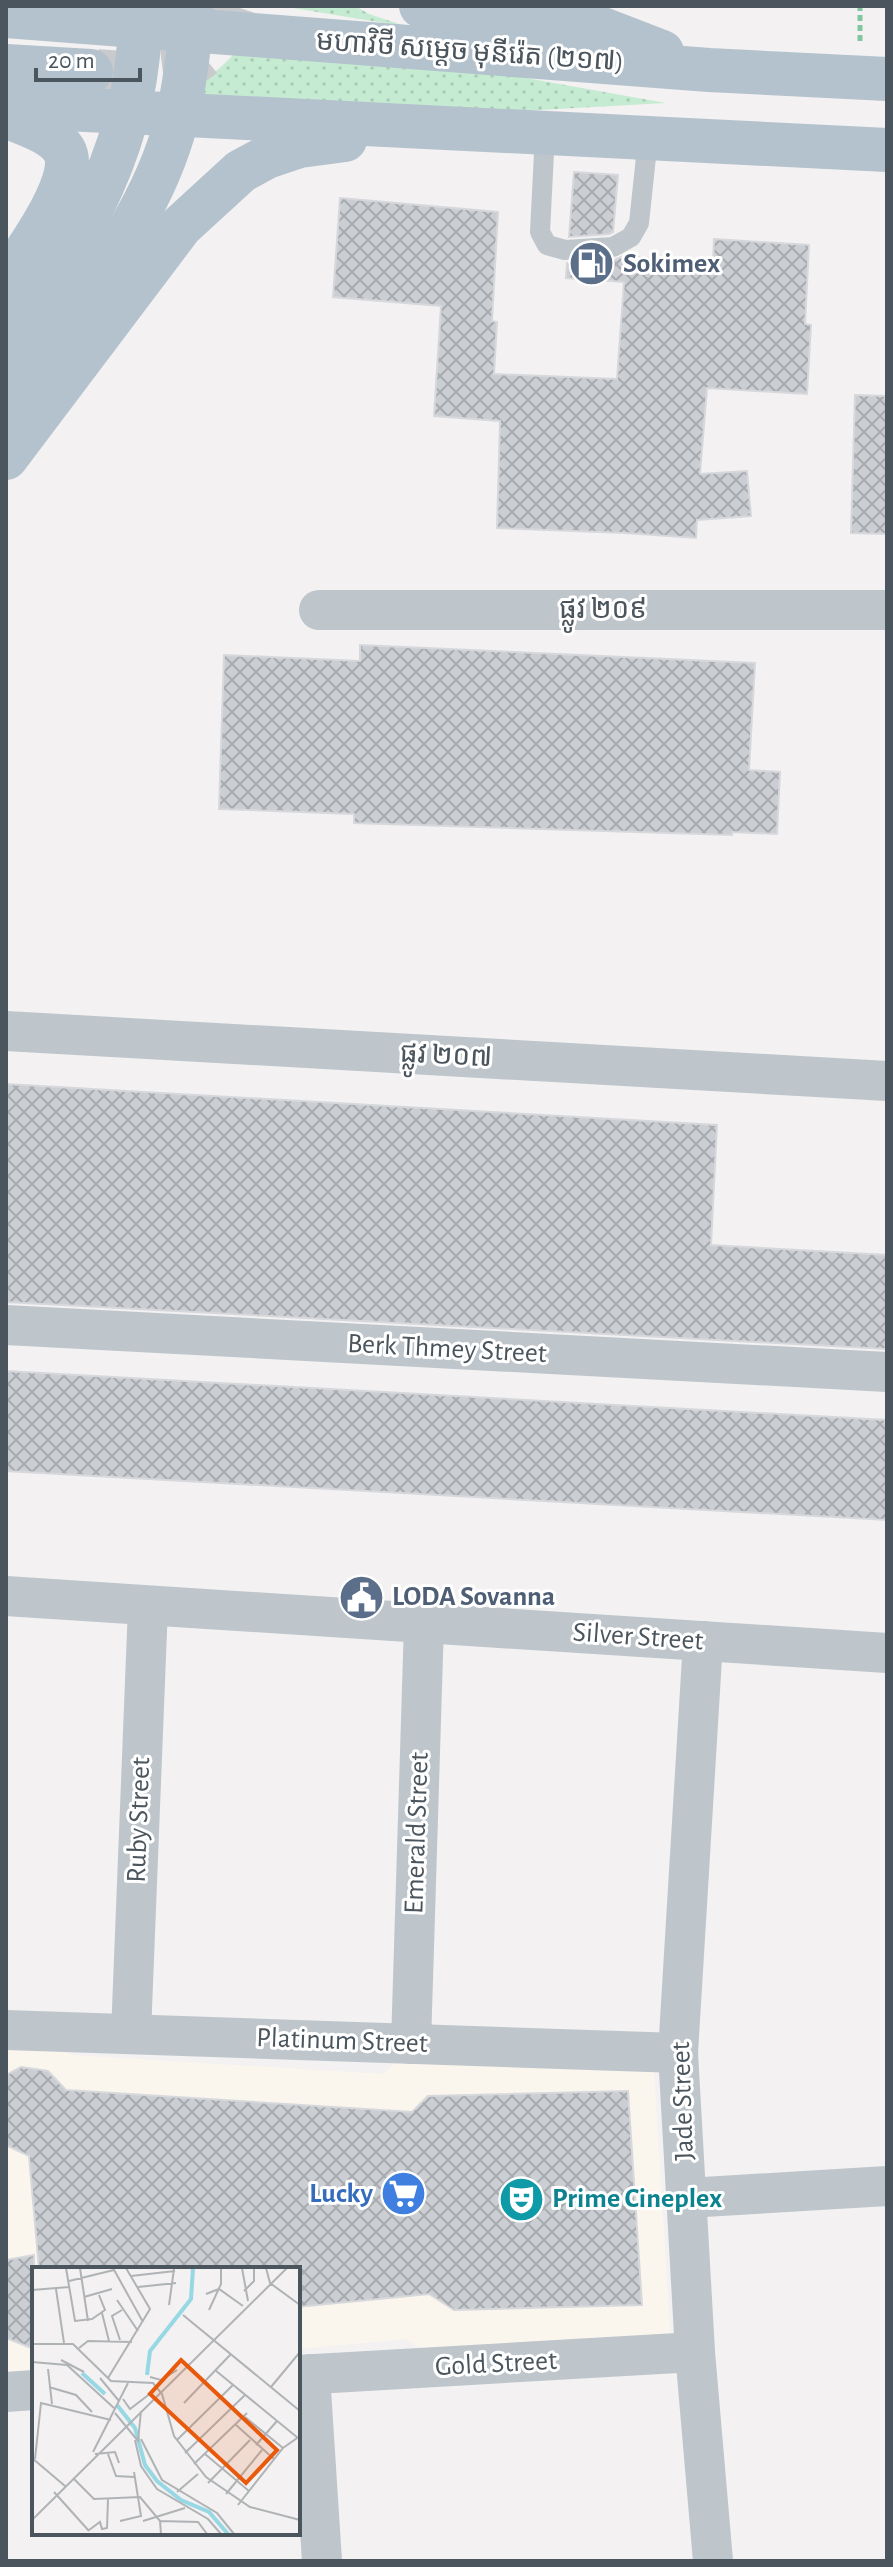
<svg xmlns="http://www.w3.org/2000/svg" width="893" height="2567" font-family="'Alegreya Sans','Noto Sans Khmer',sans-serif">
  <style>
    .commercial { fill: #fbf6ed }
    .grass { fill: url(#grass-dots) }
    .building { fill: url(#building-cross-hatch); stroke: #d6d8dc; stroke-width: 2 }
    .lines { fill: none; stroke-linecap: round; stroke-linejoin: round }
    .primary-tunnel { stroke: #c9cacc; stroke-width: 44; stroke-dasharray: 44 22; stroke-linecap: butt }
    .path { stroke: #80c6a0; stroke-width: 5; stroke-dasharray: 6 4; stroke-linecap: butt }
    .service { stroke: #bec6cc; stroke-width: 20 }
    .minor { stroke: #bec6cc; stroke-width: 40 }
    .primary { stroke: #b4c2cd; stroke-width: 44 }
    .primary-bridge { stroke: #b4c2cd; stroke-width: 44 }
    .labels { text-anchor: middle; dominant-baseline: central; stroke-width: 6; stroke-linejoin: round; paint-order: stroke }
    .street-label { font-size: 28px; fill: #4b555d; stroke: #fff }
    .service-label { font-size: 28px; font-weight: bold; fill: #4e5e75; stroke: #fff; text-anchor: start }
    .shop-label { font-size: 28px; font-weight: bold; fill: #366cbe; stroke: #fff; text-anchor: end }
    .culture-label { font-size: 28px; font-weight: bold; fill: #0d838f; stroke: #fff; text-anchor: start }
    .inset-river { fill: none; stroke: #96d8e4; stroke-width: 4 }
    .inset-road { fill: none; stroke: #b0b3b6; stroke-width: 2 }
    .view { fill: #e8590c; fill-opacity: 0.15; stroke: #e8590c; stroke-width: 4 }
    .inset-edge { fill: none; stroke: #4b555d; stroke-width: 4 }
  </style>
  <defs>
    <pattern id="grass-dots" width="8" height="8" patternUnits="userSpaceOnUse" patternTransform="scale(2)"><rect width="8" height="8" fill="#c5ecd2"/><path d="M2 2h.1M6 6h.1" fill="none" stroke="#abccb7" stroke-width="1.8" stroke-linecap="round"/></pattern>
    <pattern id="building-cross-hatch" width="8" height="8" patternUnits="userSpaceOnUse" patternTransform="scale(2)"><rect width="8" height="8" fill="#cbced3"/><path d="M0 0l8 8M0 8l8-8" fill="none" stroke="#a7aaae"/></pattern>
  </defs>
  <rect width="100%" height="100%" fill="#f3f1f1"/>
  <path class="commercial" d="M6,2031L55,2038L72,2055L383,2074L398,2061L653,2054L671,2348L430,2354L406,2339L298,2349V2269H34V2391L6,2390Z"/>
  <g class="grass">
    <path d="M281,6H355L369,14L408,27Z"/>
    <path d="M236,51L509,75L666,103L505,112L191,98L194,84C211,76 224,66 236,51Z"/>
  </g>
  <g class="building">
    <path d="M574,172L618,175L613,232L609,234L569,237Z"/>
    <path d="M340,198L498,212L492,321L497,322L494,374L617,379L624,282L566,278L567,263L614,260L624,256L713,262L714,239L809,245L805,324L811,325L807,394L707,388L700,474L747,471L751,516L697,520L696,538L625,533L497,528L500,421L434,416L441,306L333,297Z"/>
    <path d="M855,395L887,396V534L851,533Z"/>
    <path d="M360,645L755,663L749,770L780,772L777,834L732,832V835L354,823V814L219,809L224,655L360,661Z"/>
    <path d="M6,1084L717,1125L711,1245L887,1255V1349L6,1302Z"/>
    <path d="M6,1371L887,1420V1520L6,1471Z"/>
    <path d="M21,2067L48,2071L66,2090L412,2112L428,2096L628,2091L642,2305L454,2310L429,2294L298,2307V2269H39L29,2156L6,2145V2075Z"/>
    <path d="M34,2255V2349L6,2338V2260Z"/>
  </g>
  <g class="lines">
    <path class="primary-tunnel" d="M97,71C164,76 209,80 234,6"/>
    <path class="path" d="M860,41V6"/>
    <path class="service" d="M545,133L540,232L547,245L565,250L613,247L631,237L639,223L648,138"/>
    <g class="minor">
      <path d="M319,610H887"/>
      <path d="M6,1031L887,1081"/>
      <path d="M6,1325L887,1372"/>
      <path d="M6,1596L887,1653"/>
      <path d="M703,1641L678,2053L695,2352L713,2561"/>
      <path d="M6,2030L678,2053"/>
      <path d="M131,2034L148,1606"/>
      <path d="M411,2044L424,1623"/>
      <path d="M687,2198L887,2186"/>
      <path d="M310,2374L322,2561"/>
      <path d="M298,2375L695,2352"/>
      <path d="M6,2392L34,2390"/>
    </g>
    <g class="primary">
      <path d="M421,6L592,25L662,52"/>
      <path d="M6,16L709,70L887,79"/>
      <path d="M6,66L91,71"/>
      <path d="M6,106L887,150"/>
      <path d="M6,116C24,124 53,132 64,150C81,178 22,257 6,281"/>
      <path d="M6,458L181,226L241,171L267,157L300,146L345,140"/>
    </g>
    <g class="primary-bridge">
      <path d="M6,344C81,241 143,138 140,6"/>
      <path d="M6,402C67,318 143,234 173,133C184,93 190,47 191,6"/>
    </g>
  </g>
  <defs>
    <symbol id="fuel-disc" viewBox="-11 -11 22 22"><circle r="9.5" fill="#5c6f8a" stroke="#fff"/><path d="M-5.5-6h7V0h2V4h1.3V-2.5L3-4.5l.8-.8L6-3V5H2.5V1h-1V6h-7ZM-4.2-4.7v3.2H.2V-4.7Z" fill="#fff"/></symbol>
    <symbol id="civic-disc" viewBox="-11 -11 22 22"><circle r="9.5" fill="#5c6f8a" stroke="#fff"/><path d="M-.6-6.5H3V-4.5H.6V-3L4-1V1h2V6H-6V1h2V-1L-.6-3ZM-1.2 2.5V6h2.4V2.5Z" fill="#fff"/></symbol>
    <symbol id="supermarket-disc" viewBox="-11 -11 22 22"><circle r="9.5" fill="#3f7fe0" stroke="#fff"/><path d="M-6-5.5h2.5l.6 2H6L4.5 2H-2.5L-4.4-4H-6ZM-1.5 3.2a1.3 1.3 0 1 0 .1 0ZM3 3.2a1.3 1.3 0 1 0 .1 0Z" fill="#fff"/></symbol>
    <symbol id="theatre-disc" viewBox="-11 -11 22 22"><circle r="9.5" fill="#0f9aa8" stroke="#fff"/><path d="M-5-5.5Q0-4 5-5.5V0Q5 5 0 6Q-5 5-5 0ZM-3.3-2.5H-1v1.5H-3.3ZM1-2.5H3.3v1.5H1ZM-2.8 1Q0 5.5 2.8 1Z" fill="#fff"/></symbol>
  </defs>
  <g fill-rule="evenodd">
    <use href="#fuel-disc" x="566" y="238" width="51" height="51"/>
    <use href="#civic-disc" x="336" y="1572" width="51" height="51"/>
    <use href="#supermarket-disc" x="378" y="2168" width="51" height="51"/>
    <use href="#theatre-disc" x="496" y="2174" width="51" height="51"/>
  </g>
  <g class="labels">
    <g class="street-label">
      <text transform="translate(470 52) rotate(4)">មហាវិថី សម្តេច មុនីរ៉េត (២១៧)</text>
      <text x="603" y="610">ផ្លូវ ២០៩</text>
      <text transform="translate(446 1056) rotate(3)">ផ្លូវ ២០៧</text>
      <text transform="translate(447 1349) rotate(3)">Berk Thmey Street</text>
      <text transform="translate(638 1637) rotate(4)">Silver Street</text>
      <text transform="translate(139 1820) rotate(-88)">Ruby Street</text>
      <text transform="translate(417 1833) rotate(-88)">Emerald Street</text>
      <text transform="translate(342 2041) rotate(2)">Platinum Street</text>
      <text transform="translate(683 2101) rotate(-92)">Jade Street</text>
      <text transform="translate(496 2364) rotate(-3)">Gold Street</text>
    </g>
    <g class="service-label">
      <text x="623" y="264">Sokimex</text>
      <text x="392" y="1597">LODA Sovanna</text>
    </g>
    <g class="shop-label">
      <text x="373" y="2194">Lucky</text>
    </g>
    <g class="culture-label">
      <text x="552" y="2199">Prime Cineplex</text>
    </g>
  </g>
  <g transform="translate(32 2267)">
    <rect width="268" height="268" fill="#f3f1f1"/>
    <path class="inset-river" d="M50,106L73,127M115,108L118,84L159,32L161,1M85,138L103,161L113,198L125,214L149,233L177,245L196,267"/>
    <path class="inset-road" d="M34,1L43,54L60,52L73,43L67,28M48,1L56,54M81,1L111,55M210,1L216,34M234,1L238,16L268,38M99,9L143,4M37,14L82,3M106,20L144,16M24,22L32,76M0,23L37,20M212,24L222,14V1M174,27L187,22L211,39M52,30L80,22M85,33L106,64M137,38L142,2M177,43L189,17V1M70,46L77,74M151,48L268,144M88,73L80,49L90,43M0,77H41L79,114L121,116L130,127L142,169L174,210L218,240L268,253M47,81L56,74L100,75M29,93L52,105M0,95L35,98L82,141M16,102L20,137M183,103L266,171M118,110L129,113L145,103M68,111L87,134M76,111L118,42L94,1M17,120L44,128L60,145M239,120L268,85M91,132L98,142L119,126M152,136L199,87M83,146L106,174L109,144M213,150L251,181M204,158L242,192M109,172L130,213L185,246L202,267M103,173L109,199L125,222L176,252L189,267M145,173L201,118M224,178L245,154M61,185L96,116M153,186L213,128M63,187L83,185L87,196M76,187L84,209L102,210M173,187L217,224M0,191L33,219M3,192L9,136L79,153M162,197L215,146M41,211L62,232L108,230L128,254L129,267M176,216L218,173M22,225L57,264M145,225L166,207M194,227L230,183M206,238L251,181L268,169M0,253L255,1M88,254L109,249L102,205M111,254L153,241M128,254L166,255L175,267M57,263L68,255L70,262L75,261L76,232"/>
    <path class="view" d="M149,93L245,183L214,216L118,127Z"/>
    <rect width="268" height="268" class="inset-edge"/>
  </g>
  <rect width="893" height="2567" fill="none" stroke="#4b555d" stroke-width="16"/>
  <path d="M36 68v12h104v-12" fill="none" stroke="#4b555d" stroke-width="4"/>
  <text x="48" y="68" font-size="24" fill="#4b555d" stroke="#ffffff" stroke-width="6" paint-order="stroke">20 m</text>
</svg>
